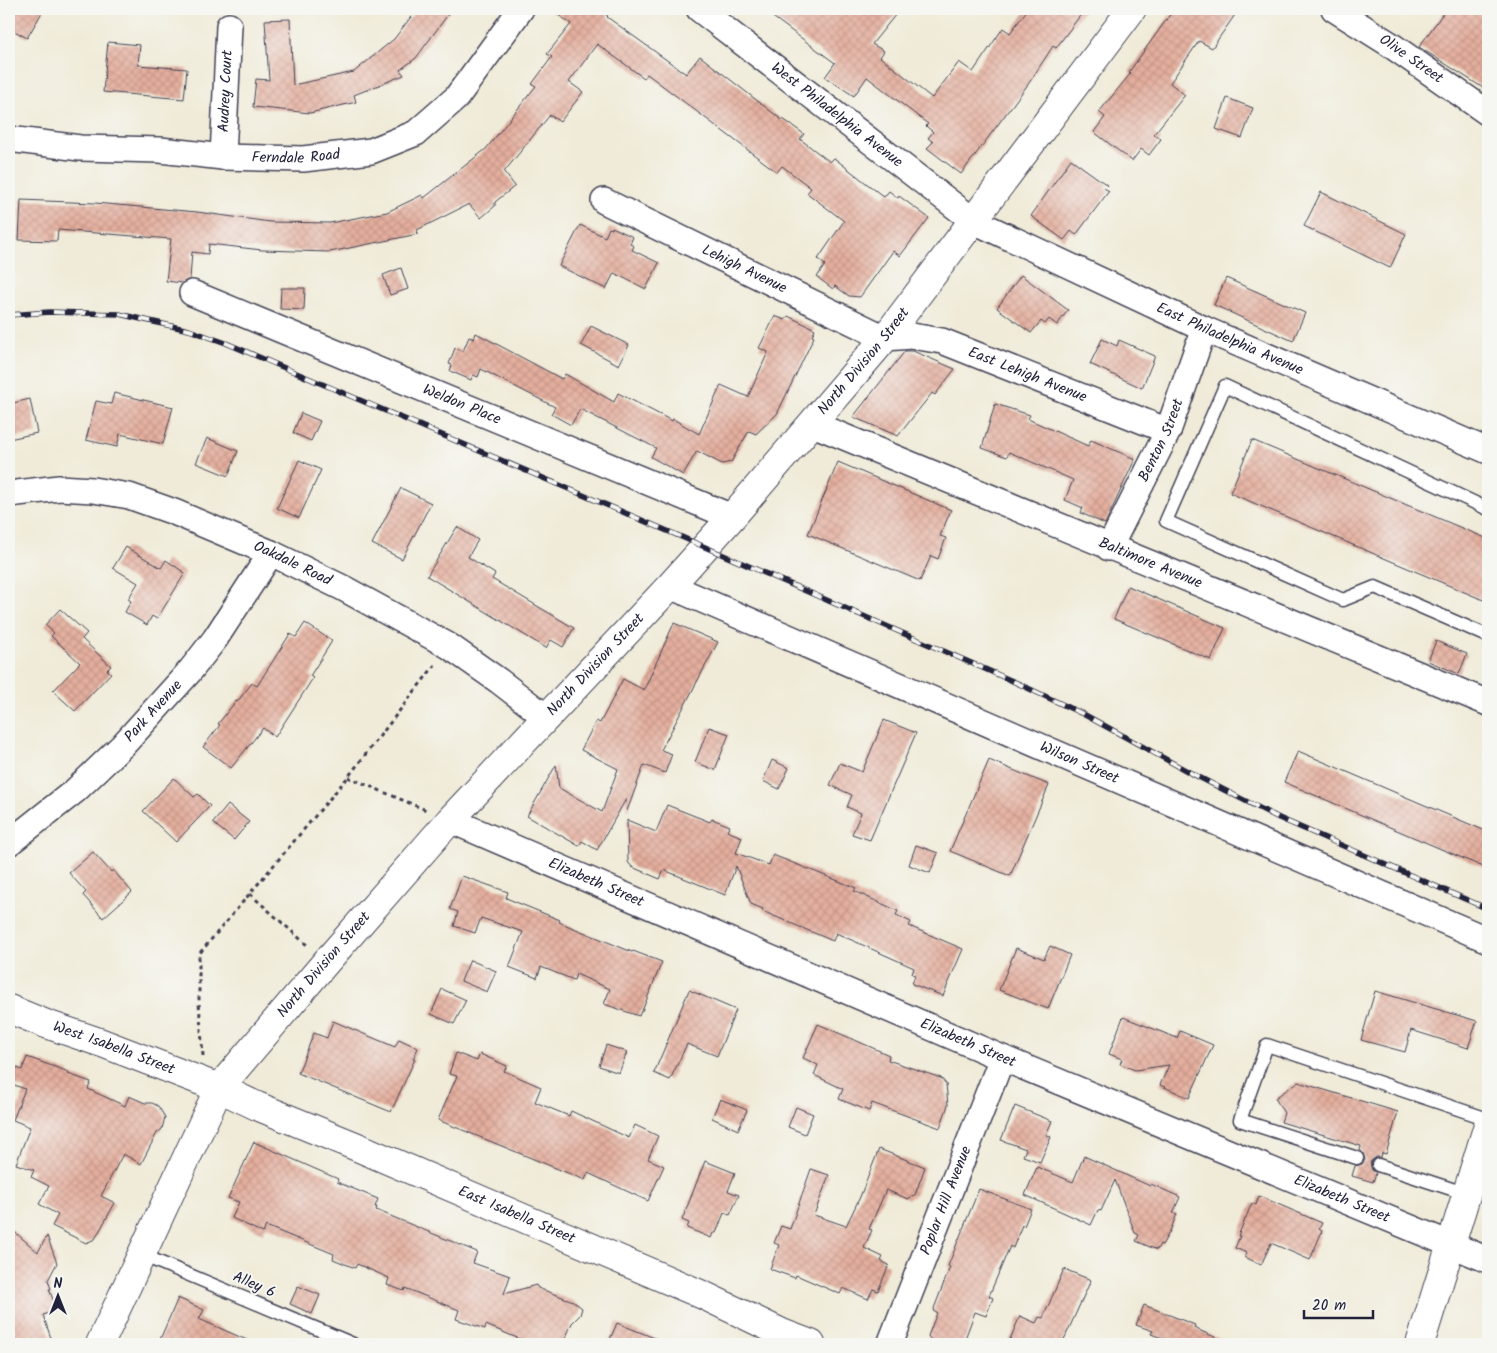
<svg xmlns="http://www.w3.org/2000/svg" width="1497" height="1353" font-family="Kalam,sans-serif">
  <style>
    .building { fill: url(#building-cross-hatch) }
    .lines { fill: none; stroke-linecap: round; stroke-linejoin: round }
    .lane-casing { stroke: #414053; stroke-width: 15 }
    .street-casing { stroke: #414053; stroke-width: 28 }
    .secondary-casing { stroke: #414053; stroke-width: 30 }
    .primary-casing { stroke: #414053; stroke-width: 30 }
    .path { stroke: #414053; stroke-width: 3; stroke-dasharray: 4 4; stroke-linecap: butt }
    .lane { stroke: #fff; stroke-width: 12 }
    .street { stroke: #fff; stroke-width: 25 }
    .secondary { stroke: #fff; stroke-width: 28 }
    .primary { stroke: #fff; stroke-width: 28 }
    .rail-casing { stroke: #22223b; stroke-width: 5.5 }
    .rail { stroke: #f6f6f2; stroke-width: 4; stroke-dasharray: 11; stroke-linecap: butt }
    .labels { text-anchor: middle; dominant-baseline: central; stroke-width: 4; stroke-linejoin: round; paint-order: stroke }
    .street-label { font-size: 15px; fill: #22223b; stroke: #f6f6f2 }
  </style>
  <defs>
    <pattern id="building-cross-hatch" width="8" height="8" patternUnits="userSpaceOnUse" patternTransform="scale(1.25)"><rect width="8" height="8" fill="#e4ae9d"/><path d="M0 0l8 8M0 8l8-8" fill="none" stroke="#c39588"/></pattern>
  </defs>
  <rect width="100%" height="100%" fill="#f6f6f2"/>
  <filter id="ink" filterUnits="userSpaceOnUse"><feTurbulence type="fractalNoise" baseFrequency=".02" numOctaves="2"/><feDisplacementMap in="SourceGraphic" scale="10" xChannelSelector="R" yChannelSelector="G"/><feConvolveMatrix kernelMatrix="1 2 1 2 8 2 1 2 1" color-interpolation-filters="sRGB"/></filter>
  <filter id="wash" filterUnits="userSpaceOnUse"><feTurbulence type="fractalNoise" baseFrequency=".0096" numOctaves="4" result="noise"/><feDisplacementMap in="SourceGraphic" scale="20" xChannelSelector="R" yChannelSelector="G"/><feGaussianBlur stdDeviation="1.12" result="paint"/><feColorMatrix in="noise" values="0 0 0 0 0 0 0 0 0 0 0 0 0 0 0 0 0 1.4 0 .05"/><feComposite in="paint" operator="in"/></filter>
  <g filter="url(#wash)">
    <rect width="100%" height="100%" fill="#f0ebd8"/>
    <g id="blocks">
      <g class="building">
        <path d="M9,9H44L27,38L9,28Z"/>
        <path d="M417,9H452L416,58L400,70L404,75L354,95L356,102L310,113L253,107L256,79L269,80L265,20L290,19L293,85L354,72L394,39Z"/>
        <path d="M550,9H598L608,16L607,17L686,74L700,56L782,120L783,119L804,134L800,139L830,162L834,158L884,197L889,191L898,198L899,196L929,218L900,256L893,251L860,297L849,296L835,286L833,289L817,277L825,265L818,259L844,221L807,193L811,188L782,166L777,172L647,74L644,78L597,44L569,82L583,92L560,122L550,115L504,172L515,186L495,202V206L481,218L469,204L417,230L418,234L330,252L262,250L209,244L208,254L192,252L190,279L182,283L166,281L171,239L58,230L57,241L19,240L21,200L95,203L197,212L270,222L330,223L387,212L422,195L424,198L486,149L536,86L532,84L552,57L547,54L571,24Z"/>
        <path d="M762,9H900L872,44L884,51L880,57L932,98L959,62L973,72L1003,28L1010,33L1028,9H1085L1056,48L1053,46L1029,83L961,174L927,148L933,142L928,138L933,132L926,126L928,124L867,77L854,96L825,77L835,63Z"/>
        <path d="M1174,9H1239L1212,48L1199,41L1170,83L1185,95L1154,134L1161,139L1149,155L1141,149L1132,161L1094,132L1105,117L1099,112L1131,73L1129,72Z"/>
        <path d="M1446,9H1488V91L1419,47Z"/>
        <path d="M108,42L140,45L138,65L187,69L184,99L103,92Z"/>
        <path d="M1227,98L1253,108L1242,138L1216,129Z"/>
        <path d="M1071,159L1107,185L1104,188L1109,191L1076,235L1071,231L1064,240L1031,216Z"/>
        <path d="M1321,192L1406,234L1390,268L1304,226Z"/>
        <path d="M580,225L605,237L609,228L612,229V227L633,237L630,244L634,246L632,250L659,263L646,289L614,273L606,289L559,266Z"/>
        <path d="M401,268L408,289L390,295L383,275Z"/>
        <path d="M1021,275L1068,310L1057,325L1049,319L1045,324L1041,321L1031,333L997,308Z"/>
        <path d="M1226,278L1305,313L1293,341L1214,305Z"/>
        <path d="M281,288H305L304,310L280,309Z"/>
        <path d="M775,316L785,320L788,316L815,329L812,336L814,337L777,414L756,434L749,431L731,462L722,464L697,451L683,475L651,457L656,448L580,409L571,425L551,414L555,407L481,369L478,377L473,375L471,380L450,371L452,365L449,364L455,348L463,351L469,337L474,339L476,333L562,379L565,374L614,402L618,393L672,421L673,419L699,434L721,385L748,397L768,352L759,348Z"/>
        <path d="M591,326L629,345L619,365L581,345Z"/>
        <path d="M1102,339L1117,346L1119,340L1155,356L1142,388L1090,364Z"/>
        <path d="M905,351H913L955,369L935,395L932,393L898,436L853,417Z"/>
        <path d="M114,393L173,407L163,444L120,434L117,447L86,440L96,401L111,404Z"/>
        <path d="M30,399L37,433L9,439V404Z"/>
        <path d="M995,404L1030,415L1028,419L1088,446L1091,440L1135,459L1105,524L1081,513L1083,508L1065,500L1073,480L1009,452L1007,457L982,448Z"/>
        <path d="M301,413L320,421L311,441L293,433Z"/>
        <path d="M207,438L238,451L228,476L196,463Z"/>
        <path d="M1252,440L1488,539V602L1230,493Z"/>
        <path d="M299,460L321,470L299,518L277,508Z"/>
        <path d="M838,462L951,510L940,536L946,538L938,559L931,556L920,581L808,534Z"/>
        <path d="M401,488L431,503L402,559L372,544Z"/>
        <path d="M457,527L478,540L468,557L495,574L492,579L574,628L563,647L551,640L546,648L427,576Z"/>
        <path d="M126,547L161,568L166,560L185,573L157,619L152,616L147,625L125,612L131,601L128,599L138,583L113,568Z"/>
        <path d="M1128,586L1225,628L1211,660L1114,619Z"/>
        <path d="M60,609L87,633L82,639L111,666L107,670L111,673L75,711L53,691L80,663L51,636L54,633L45,625Z"/>
        <path d="M305,623L332,641L310,676L313,678L275,737L263,728L231,768L203,747L220,725L218,724L236,701L237,702L252,683L257,686L290,634L296,637Z"/>
        <path d="M674,623L718,642L661,750L672,754L665,773L644,765L627,811L626,799L597,850L582,841L579,846L527,816L556,765L559,788L602,812L618,769L581,750L596,721L600,723L623,679L644,690Z"/>
        <path d="M1436,641L1467,654L1459,674L1428,661Z"/>
        <path d="M884,720L916,733L870,840L852,834L861,813L847,807L852,795L830,785L840,763L862,772Z"/>
        <path d="M709,727L729,734L715,770L695,762Z"/>
        <path d="M1298,751L1488,832V869L1284,782Z"/>
        <path d="M772,760L789,768L779,789L763,781Z"/>
        <path d="M989,760L1049,785L1010,876L950,851Z"/>
        <path d="M174,778L194,797L198,794L210,806L176,842L143,811Z"/>
        <path d="M228,805L249,822L234,840L213,823Z"/>
        <path d="M667,805L710,822L712,819L730,826L727,831L742,837L736,853L769,865L773,855L856,888L854,891L898,911L896,915L911,922L909,926L963,949L943,996L912,984L915,975L912,974L914,968L836,933L833,941L762,911L763,909L751,904L736,866L725,895L664,870L660,879L632,867L628,862L627,820L656,832Z"/>
        <path d="M916,845L938,853L930,873L909,865Z"/>
        <path d="M93,852L111,872L113,870L132,892L103,918L83,895L86,892L69,873Z"/>
        <path d="M462,876L508,892L506,898L560,920L559,922L632,952L633,951L662,962L642,1011H641L639,1016L604,1004L610,989L576,974L574,980L541,967L537,978L509,967L523,932L481,918L475,933L454,926L458,912L450,909Z"/>
        <path d="M1050,946L1070,955L1048,1009L999,990L1016,948L1044,959Z"/>
        <path d="M470,960L496,971L487,992L461,981Z"/>
        <path d="M442,989L466,1000L454,1024L431,1014Z"/>
        <path d="M689,990L736,1010L717,1056L687,1044L670,1080L654,1073Z"/>
        <path d="M1375,991L1477,1021L1468,1048L1411,1030L1405,1052L1361,1040Z"/>
        <path d="M1123,1017L1177,1038L1180,1031L1213,1045L1189,1098L1160,1085L1169,1065L1135,1070L1120,1064L1122,1059L1109,1054Z"/>
        <path d="M333,1021L395,1047L399,1039L418,1048L413,1059H415L391,1112L298,1073L314,1033L327,1038Z"/>
        <path d="M818,1024L889,1055L888,1060L941,1078L946,1084L948,1105L940,1128L872,1103L869,1111L839,1099L843,1089L814,1075L818,1065L803,1058Z"/>
        <path d="M606,1045L627,1052L619,1073L599,1066Z"/>
        <path d="M456,1053L477,1061L480,1054L507,1066L504,1071L541,1087L535,1102L569,1116L571,1111L629,1138L635,1125L658,1136L648,1159L664,1166L648,1201L588,1173L585,1180L438,1120L457,1076L449,1074Z"/>
        <path d="M27,1057L69,1072L68,1074L91,1082L88,1089L125,1106L129,1096L145,1103H152L158,1106L165,1117L162,1129L157,1133L141,1164L123,1154L101,1196L115,1203L95,1239L86,1243L52,1226L58,1215L39,1204L49,1186L31,1177L34,1170L16,1164L30,1127L13,1120L25,1089L9,1083V1064L22,1070Z"/>
        <path d="M1298,1082L1398,1112L1386,1154L1382,1153L1381,1157H1376L1370,1162L1372,1170L1376,1173L1373,1182L1352,1176L1355,1166L1362,1164L1365,1160L1363,1153L1360,1150L1361,1146L1281,1122L1284,1113L1275,1098Z"/>
        <path d="M720,1099L747,1110L738,1130L712,1118Z"/>
        <path d="M1015,1106L1052,1121L1046,1135L1051,1137L1040,1162L1023,1156L1026,1149L1001,1140Z"/>
        <path d="M796,1107L813,1114L805,1134L788,1127Z"/>
        <path d="M254,1142L338,1179L337,1182L378,1199L375,1207H377L376,1210L477,1252L473,1263L510,1276L504,1294L536,1285L538,1288L573,1301L582,1308L580,1315L572,1323L563,1344H521L522,1340L486,1325L485,1329L456,1319L459,1310L405,1288L404,1291L387,1285L389,1278L357,1264L355,1268L333,1259L334,1254L266,1226L263,1233L232,1218L239,1202L228,1198Z"/>
        <path d="M879,1149L925,1167L915,1195L908,1199L886,1190L869,1229L872,1230L864,1248L883,1257L881,1261L889,1265L878,1291L873,1289L868,1299L843,1288L840,1294L796,1275L795,1278L770,1269L779,1245L774,1243L781,1226L790,1229L811,1169L829,1175L814,1215L846,1226L860,1197Z"/>
        <path d="M1084,1156L1150,1186L1151,1184L1180,1197L1173,1213L1177,1214L1170,1231L1162,1245L1160,1244L1157,1250L1136,1241L1139,1235L1135,1233L1115,1180L1101,1211L1098,1210L1091,1225L1025,1195L1037,1167L1073,1182Z"/>
        <path d="M705,1161L735,1173L728,1191L739,1195L730,1215L724,1213L716,1233H713L711,1238L687,1228L689,1223L682,1220Z"/>
        <path d="M979,1189L1031,1209L1024,1226L1022,1225L1013,1248L1010,1246L989,1296L993,1298L986,1316L975,1312L963,1344H934L928,1336L937,1313L933,1311L950,1267L948,1266Z"/>
        <path d="M1259,1196L1322,1223L1319,1229L1322,1231L1310,1260L1271,1243L1261,1265L1245,1257L1247,1253L1235,1248L1240,1236H1238L1252,1203L1256,1205Z"/>
        <path d="M9,1227L38,1252L47,1236L57,1263L48,1280L51,1289H49L57,1310L43,1315L53,1344H9Z"/>
        <path d="M1064,1269L1091,1280L1062,1344H1008L1020,1316L1036,1323L1039,1317L1043,1318Z"/>
        <path d="M298,1286L320,1295L312,1314L290,1304Z"/>
        <path d="M178,1298L204,1310L199,1319L256,1344H158Z"/>
        <path d="M1144,1305L1195,1325L1194,1328L1231,1344H1177L1151,1334L1153,1331L1136,1325Z"/>
        <path d="M617,1323L667,1343L666,1344H608Z"/>
      </g>
    </g>
  </g>
  <g filter="url(#ink)">
    <use href="#blocks" fill-opacity="0" stroke="#414053" stroke-width="1"/>
    <g class="lines">
      <defs>
        <g id="lane">
          <path d="M1488,509L1225,386L1166,521L1343,600L1375,587L1488,636"/>
          <path d="M1357,1158L1240,1120L1267,1045L1488,1119"/>
          <path d="M1378,1165L1467,1194"/>
          <path d="M142,1255L353,1344"/>
        </g>
        <g id="street">
          <path id="s1" d="M699,9L974,221L1204,329L1488,451"/>
          <path id="s2" d="M1334,9L1388,43L1488,113"/>
          <path id="s3" d="M9,139L80,148L160,150L223,157L303,159L371,151L416,133L456,98L521,9"/>
          <path id="s4" d="M223,157L229,26"/>
          <path id="s5" d="M604,201L885,338L912,336L942,341L1168,431"/>
          <path id="s6" d="M192,293L732,517"/>
          <path id="s7" d="M813,424L1488,703"/>
          <path id="s8" d="M9,494L59,488L93,490L129,496L174,512L271,553L343,588L449,646L499,681L547,718"/>
          <path id="s9" d="M1109,548L1168,431L1204,329"/>
          <path id="s10" d="M670,586L1488,940"/>
          <path id="s11" d="M450,820L1002,1058L1488,1260"/>
          <path id="s12" d="M9,843L76,790L123,745L190,671L215,639L271,553"/>
          <path id="s13" d="M890,1344L1002,1058"/>
        </g>
        <g id="secondary">
          <path id="s14" d="M9,1009L46,1024L102,1043L219,1088L257,1106L355,1146L705,1296L782,1333L811,1344"/>
          <path id="s15" d="M100,1344L219,1088L326,962L450,820L670,586L732,517L885,338L1132,9"/>
        </g>
        <path id="primary" d="M1420,1344L1488,1125"/>
      </defs>
      <use href="#lane" class="lane-casing"/>
      <use href="#street" class="street-casing"/>
      <use href="#secondary" class="secondary-casing"/>
      <use href="#primary" class="primary-casing"/>
      <g class="path">
        <path d="M348,777L426,810"/>
        <path d="M250,894L307,945"/>
        <path d="M203,1056L199,1003V954L348,777L435,665"/>
      </g>
      <use href="#lane" class="lane"/>
      <use href="#street" class="street"/>
      <use href="#secondary" class="secondary"/>
      <use href="#primary" class="primary"/>
      <defs>
        <path id="rail" d="M9,315L50,312L119,314L189,330L226,343L705,547L1017,683L1085,715L1189,772L1279,818L1488,909"/>
      </defs>
      <use href="#rail" class="rail-casing"/>
      <use href="#rail" class="rail"/>
    </g>
  </g>
  <g class="labels">
    <g class="street-label">
      <text stroke="none"><textPath href="#s2" startOffset="92">Olive Street</textPath></text>
      <text stroke="none"><textPath href="#s4" startOffset="66">Audrey Court</textPath></text>
      <text stroke="none"><textPath href="#s1" startOffset="174">West Philadelphia Avenue</textPath></text>
      <text stroke="none"><textPath href="#s3" startOffset="288">Ferndale Road</textPath></text>
      <text stroke="none"><textPath href="#s5" startOffset="156">Lehigh Avenue</textPath></text>
      <text stroke="none"><textPath href="#s1" startOffset="629">East Philadelphia Avenue</textPath></text>
      <text stroke="none"><textPath href="#s15" startOffset="1254">North Division Street</textPath></text>
      <text stroke="none"><textPath href="#s5" startOffset="462">East Lehigh Avenue</textPath></text>
      <text stroke="none"><textPath href="#s6" startOffset="292">Weldon Place</textPath></text>
      <text stroke="none"><textPath href="#s9" startOffset="120">Benton Street</textPath></text>
      <text stroke="none"><textPath href="#s8" startOffset="298">Oakdale Road</textPath></text>
      <text stroke="none"><textPath href="#s7" startOffset="365">Baltimore Avenue</textPath></text>
      <text stroke="none"><textPath href="#s15" startOffset="849">North Division Street</textPath></text>
      <text stroke="none"><textPath href="#s12" startOffset="196">Park Avenue</textPath></text>
      <text stroke="none"><textPath href="#s10" startOffset="446">Wilson Street</textPath></text>
      <text stroke="none"><textPath href="#s11" startOffset="159">Elizabeth Street</textPath></text>
      <text stroke="none"><textPath href="#s15" startOffset="444">North Division Street</textPath></text>
      <text stroke="none"><textPath href="#s11" startOffset="564">Elizabeth Street</textPath></text>
      <text stroke="none"><textPath href="#s14" startOffset="112">West Isabella Street</textPath></text>
      <text stroke="none"><textPath href="#s11" startOffset="969">Elizabeth Street</textPath></text>
      <text stroke="none"><textPath href="#s13" startOffset="154">Poplar Hill Avenue</textPath></text>
      <text stroke="none"><textPath href="#s14" startOffset="548">East Isabella Street</textPath></text>
      <text transform="translate(254 1285) rotate(23)">Alley 6</text>
    </g>
  </g>
  <rect width="1497" height="1353" fill="none" stroke="#f6f6f2" stroke-width="30"/>
  <g transform="translate(58 1296)" stroke="#f6f6f2" stroke-width="4" paint-order="stroke">
  <path d="M0-4L9 19L0 12L-9 19Z" fill="#22223b"/>
  <text y="-8" font-size="14" font-weight="bold" text-anchor="middle" fill="#22223b">N</text>
  </g>
  <path d="M1304 1310v8h69v-8" fill="none" stroke="#22223b" stroke-width="2.5"/>
  <text x="1312" y="1310" font-size="15" fill="#22223b" stroke="#f6f6f2" stroke-width="4" paint-order="stroke">20 m</text>
</svg>
